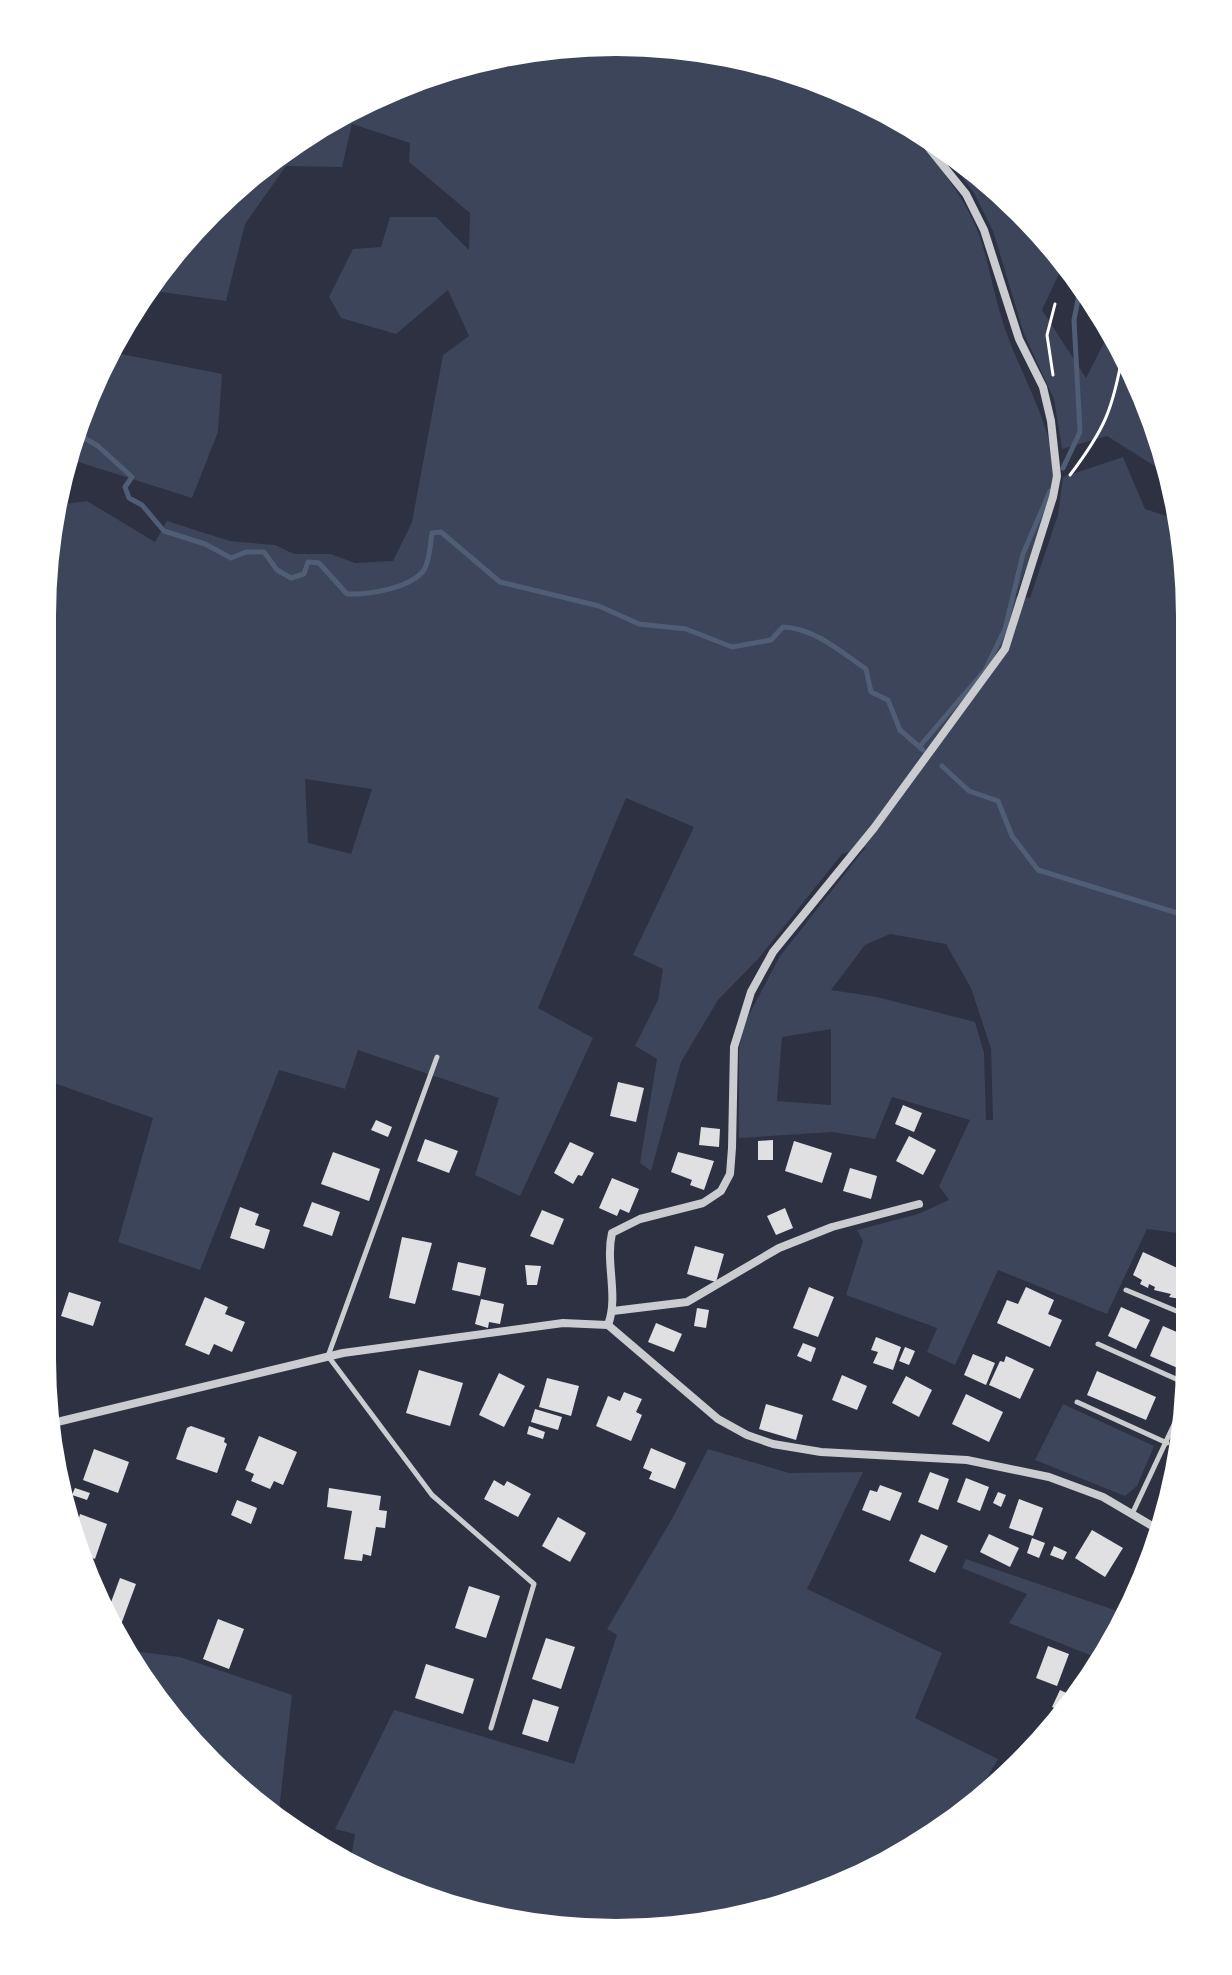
<svg xmlns="http://www.w3.org/2000/svg" width="1232" height="1975" font-family="Roboto,sans-serif">
  <style>
    .green { fill: #3c4559; fill-rule: evenodd }
    .lines { fill: none; stroke-linecap: round; stroke-linejoin: round }
    .stream { stroke: #4f5d75; stroke-width: 5 }
    .building { fill: #e0e0e3 }
    .path { stroke: #fff; stroke-width: 3 }
    .service { stroke: #caccd0; stroke-width: 5 }
    .minor { stroke: #caccd0; stroke-width: 8 }
  </style>
  <rect width="100%" height="100%" fill="#2d3142"/>
  <g class="green">
    <path d="M654,43L765,62L870,101C911,127 964,190 980,237C991,271 996,308 1010,342C1025,382 1060,442 1053,486C1047,523 1028,561 1016,596L1030,598L1058,515L1063,477L1123,457L1145,509L1179,520L1189,578L1186,1234L1147,1229L1107,1314L998,1270L955,1365L927,1352L937,1328L846,1295L863,1241L857,1230L918,1214L949,1200L939,1186L970,1120L892,1097L875,1139L832,1132L739,1138V1048L745,1022L780,956L866,847L842,854L758,959L718,1000L681,1062L651,1171L640,1163L657,1059L635,1046L658,1000L663,969L633,955L694,827L626,798L538,1008L593,1038L520,1196L475,1175L499,1098L358,1050L345,1089L279,1070L200,1270L118,1242L153,1118L51,1082L44,1107L47,542L57,505L87,501L155,542L167,521L230,541L275,545L294,554H331L355,563L393,561L412,522L443,355L469,336L448,290L396,334L341,318L329,297L353,249L381,247L390,217H436L469,250L470,213L409,162L410,143L352,124L342,167L286,166L245,224L226,301L147,290C202,195 328,108 432,72C465,61 504,54 538,48C575,41 617,44 654,43ZM305,779L372,789L351,854L308,843ZM890,934L946,944L971,988L991,1049L993,1120H986L984,1053L975,1022L877,997L831,990L865,945ZM831,1029V1105L777,1101L782,1037Z"/>
    <path d="M936,142C984,172 1032,215 1065,261L1042,310L1086,378L1112,327L1113,329L1172,477L1107,436L1062,449L1054,399L1024,334L993,231L974,193Z"/>
    <path d="M111,352L222,374L218,432L192,498L69,459L86,396Z"/>
    <path d="M1063,1404L1154,1446L1137,1486L1125,1496L1035,1460Z"/>
    <path d="M708,1449L789,1473L863,1472L807,1589L942,1653L915,1718L998,1759L973,1801L935,1837L765,1913L616,1933L431,1902L351,1859L355,1834L335,1829L394,1710L574,1764L617,1635L607,1629L672,1519Z"/>
    <path d="M966,1559L1126,1614L1100,1659L1009,1623L1027,1594L962,1568Z"/>
    <path d="M125,1650L180,1657L292,1695L278,1820L267,1815L139,1678Z"/>
  </g>
  <g class="lines">
    <g class="stream">
      <path d="M76,433L98,446L132,477L125,487L129,498L142,505L164,531L205,544L231,558L246,552H264L277,570L291,578L304,574L308,562L319,563L347,594C369,595 411,588 424,570C430,560 430,544 432,533L441,532L500,582L599,606L639,624L686,629L732,647L771,640L783,627C814,628 841,652 866,669L871,692L888,700L900,730L923,750"/>
      <path d="M1063,468L1080,432L1074,320L1081,284"/>
      <path d="M920,746L985,670L1005,629L1023,554L1050,491"/>
      <path d="M942,766L969,791L998,801L1012,836L1038,870L1187,916"/>
    </g>
  </g>
  <g class="building">
    <path d="M618,1082L644,1088L636,1122L610,1116Z"/>
    <path d="M903,1105L922,1113L914,1132L895,1124Z"/>
    <path d="M376,1120L392,1127L388,1137L371,1130Z"/>
    <path d="M701,1127L720,1129L719,1147L699,1145Z"/>
    <path d="M909,1136L936,1150L923,1175L896,1161Z"/>
    <path d="M425,1139L458,1151L449,1173L417,1161Z"/>
    <path d="M773,1140V1160H758V1141Z"/>
    <path d="M794,1141L832,1153L822,1183L785,1171Z"/>
    <path d="M570,1142L594,1153L582,1176L578,1175L573,1184L554,1173Z"/>
    <path d="M333,1152L380,1169L369,1201L321,1184Z"/>
    <path d="M678,1152L714,1161L704,1190L690,1185L692,1180L671,1172Z"/>
    <path d="M850,1168L877,1176L871,1199L843,1191Z"/>
    <path d="M612,1178L639,1189L629,1213L620,1209L617,1216L599,1208Z"/>
    <path d="M312,1202L340,1212L332,1236L303,1226Z"/>
    <path d="M240,1207L259,1214L255,1225L270,1230L264,1249L230,1238Z"/>
    <path d="M785,1208L793,1228L776,1235L767,1216Z"/>
    <path d="M542,1210L564,1219L553,1245L530,1236Z"/>
    <path d="M402,1237L432,1243L415,1304L389,1298Z"/>
    <path d="M695,1246L724,1254L716,1282L687,1274Z"/>
    <path d="M1143,1252L1186,1272V1300L1169,1297L1171,1294L1154,1290L1155,1287L1149,1284L1148,1288L1140,1284L1142,1280L1133,1275Z"/>
    <path d="M458,1262L486,1268L480,1296L452,1290Z"/>
    <path d="M525,1265L541,1266L537,1285H527Z"/>
    <path d="M809,1287L834,1297L818,1337L793,1328Z"/>
    <path d="M1026,1287L1054,1300L1048,1314L1062,1320L1050,1347L997,1323L1007,1300L1018,1304Z"/>
    <path d="M69,1292L101,1302L93,1326L61,1316Z"/>
    <path d="M205,1297L228,1307L225,1314L245,1322L232,1352L214,1344L209,1355L185,1345Z"/>
    <path d="M481,1299L504,1304L500,1324L489,1322L488,1328L475,1324Z"/>
    <path d="M1121,1307L1150,1320L1136,1349L1108,1336Z"/>
    <path d="M697,1308L709,1310L706,1328L694,1326Z"/>
    <path d="M656,1323L682,1334L674,1352L648,1342Z"/>
    <path d="M1163,1326L1186,1336L1185,1356L1180,1369L1150,1356Z"/>
    <path d="M876,1337L901,1347L893,1370L873,1363L878,1352L871,1350Z"/>
    <path d="M803,1343L816,1348L811,1362L797,1356Z"/>
    <path d="M905,1347L915,1351L909,1365L899,1361Z"/>
    <path d="M973,1354L995,1363L986,1385L964,1375Z"/>
    <path d="M1006,1356L1034,1369L1020,1399L989,1385L1000,1361L1004,1362Z"/>
    <path d="M419,1370L463,1383L450,1426L406,1413Z"/>
    <path d="M1097,1371L1156,1397L1146,1420L1087,1395Z"/>
    <path d="M499,1373L525,1386L504,1427L479,1415Z"/>
    <path d="M842,1375L867,1386L857,1410L832,1400Z"/>
    <path d="M906,1376L932,1390L919,1417L892,1403Z"/>
    <path d="M547,1378L579,1386L571,1416L539,1407Z"/>
    <path d="M624,1392L642,1399L636,1412L642,1415L631,1441L596,1426L608,1396L620,1401Z"/>
    <path d="M966,1394L1003,1412L989,1442L952,1424Z"/>
    <path d="M766,1404L803,1415L796,1440L759,1429Z"/>
    <path d="M535,1409L562,1417L558,1430L531,1422Z"/>
    <path d="M191,1426L225,1438L224,1442L227,1444L217,1473L176,1459L187,1428Z"/>
    <path d="M529,1426L545,1432L543,1439L527,1434Z"/>
    <path d="M259,1436L297,1452L283,1485L274,1481L270,1489L251,1481L254,1474L245,1470Z"/>
    <path d="M651,1448L686,1463L675,1489L649,1479L652,1472L643,1468Z"/>
    <path d="M94,1449L129,1462L118,1493L83,1480Z"/>
    <path d="M930,1472L949,1479L938,1510L918,1502Z"/>
    <path d="M966,1478L989,1487L980,1511L957,1502Z"/>
    <path d="M494,1480L504,1486L507,1481L531,1494L518,1517L484,1499Z"/>
    <path d="M880,1485L902,1493L890,1521L862,1510L870,1490L877,1492Z"/>
    <path d="M75,1488L90,1493L87,1500L72,1495Z"/>
    <path d="M329,1488L381,1496L379,1510L387,1511L385,1528L376,1527L371,1556L363,1554L362,1561L344,1559L352,1511L327,1507Z"/>
    <path d="M998,1492L1006,1495L1001,1507L993,1503Z"/>
    <path d="M1019,1499L1043,1508L1033,1536L1009,1528Z"/>
    <path d="M237,1500L257,1508L251,1524L231,1515Z"/>
    <path d="M80,1514L107,1524L95,1559L77,1552L72,1543Z"/>
    <path d="M558,1517L586,1533L570,1562L542,1546Z"/>
    <path d="M1092,1530L1123,1548L1105,1577L1075,1558Z"/>
    <path d="M921,1534L948,1546L935,1573L909,1561Z"/>
    <path d="M989,1534L1019,1548L1010,1567L980,1552Z"/>
    <path d="M1032,1538L1045,1543L1039,1558L1027,1553Z"/>
    <path d="M1054,1546L1067,1552L1063,1560L1050,1555Z"/>
    <path d="M120,1578L136,1584L119,1630L107,1613Z"/>
    <path d="M469,1586L500,1596L486,1638L455,1628Z"/>
    <path d="M218,1619L244,1629L229,1669L203,1659Z"/>
    <path d="M546,1638L575,1647L561,1689L532,1679Z"/>
    <path d="M1048,1646L1069,1654L1057,1686L1036,1678Z"/>
    <path d="M426,1664L474,1679L463,1714L415,1698Z"/>
    <path d="M1060,1690L1077,1698L1066,1713L1052,1707Z"/>
    <path d="M533,1699L559,1707L548,1742L522,1734Z"/>
  </g>
  <g class="lines">
    <g class="path">
      <path d="M1053,375L1047,335L1055,304"/>
      <path d="M1070,475C1105,429 1113,409 1123,352"/>
    </g>
    <g class="service">
      <path d="M437,1057L328,1356L432,1495L534,1584L491,1728"/>
      <path d="M1126,1290L1186,1315"/>
      <path d="M1098,1344L1185,1383"/>
      <path d="M1077,1402L1167,1443"/>
      <path d="M1133,1512L1185,1401"/>
    </g>
    <g class="minor">
      <path d="M613,1311L687,1302L779,1248L832,1227L919,1204"/>
      <path d="M608,1325C619,1296 605,1263 612,1233L640,1219L703,1203L721,1191L730,1174L732,1148L734,1047L751,992L773,952L874,828L1005,649L1053,497L1057,476L1051,421L1043,387L1019,339L984,230L966,194L912,127"/>
      <path d="M53,1423L343,1353L563,1323L608,1325L718,1419L747,1435L773,1444L821,1452L967,1460L1049,1477L1103,1497L1159,1530"/>
    </g>
  </g>
  <path d="M0 0H1232V1975H0ZM616 56H616A560 560 0 0 1 1176 616V1359A560 560 0 0 1 616 1919H616A560 560 0 0 1 56 1359V616A560 560 0 0 1 616 56Z" fill="#fff" fill-rule="evenodd"/>
</svg>
